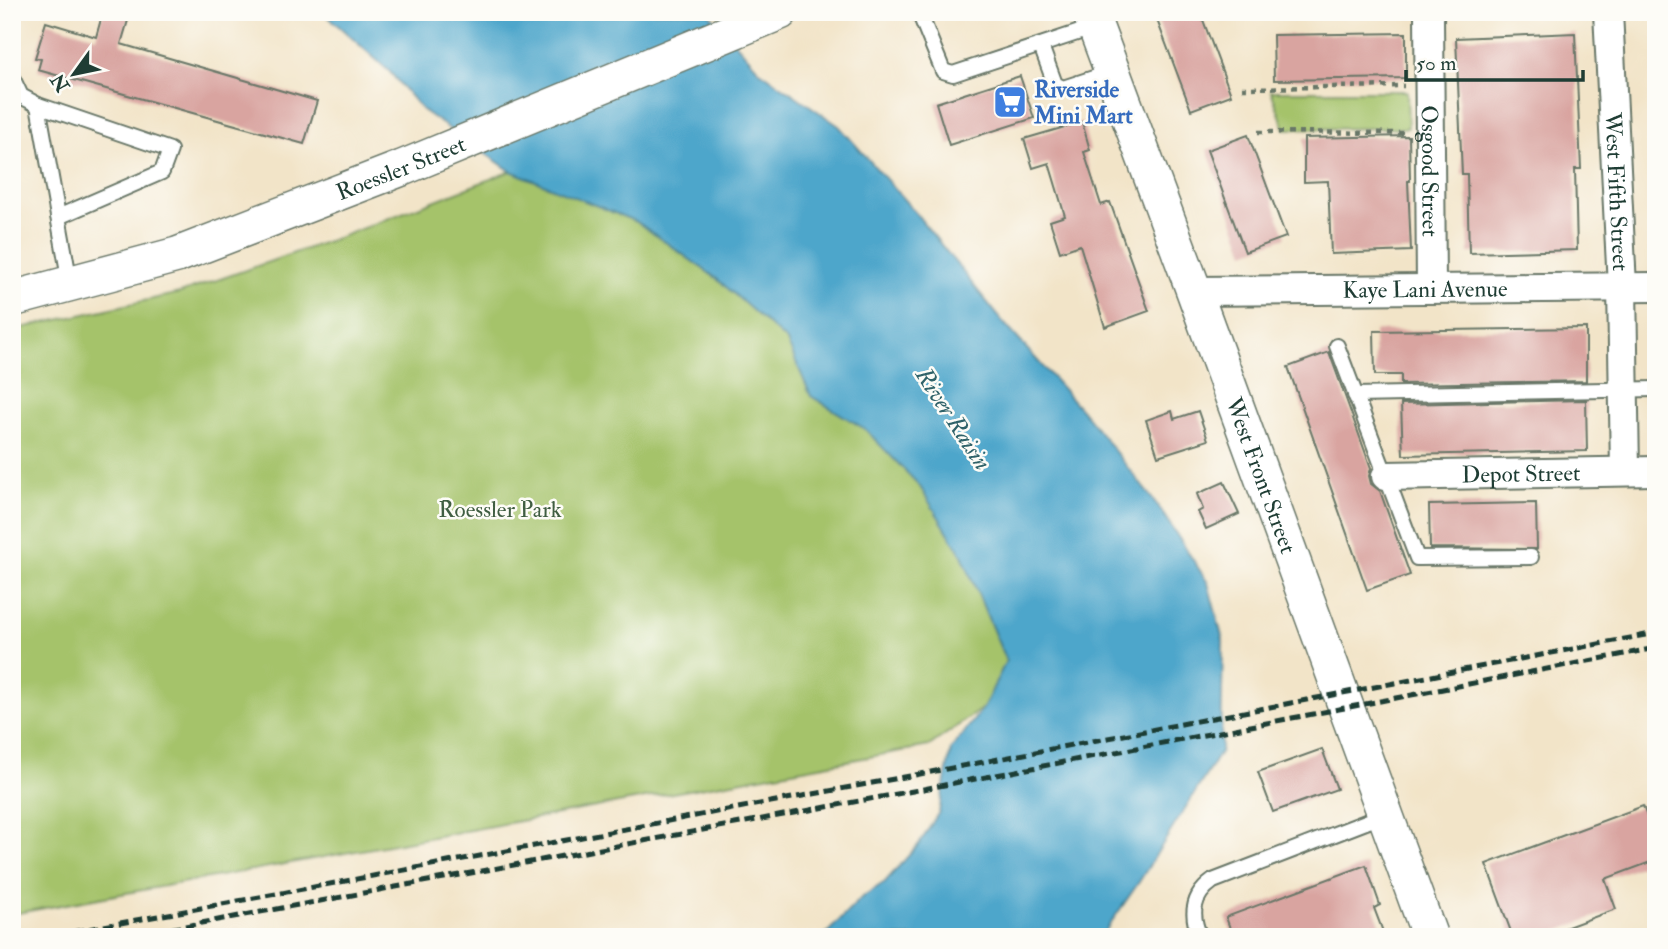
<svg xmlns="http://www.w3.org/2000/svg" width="1668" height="949" font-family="'IM FELL Double Pica',serif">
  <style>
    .green { fill: #a5c36a; stroke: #62804f; stroke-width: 2 }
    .water { fill: #4ea6cb; stroke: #367280; stroke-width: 2 }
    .building { fill: #d9a4a0 }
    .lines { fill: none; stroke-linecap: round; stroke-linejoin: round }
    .service-casing { stroke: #697768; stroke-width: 18 }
    .minor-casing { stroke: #697768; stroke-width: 32 }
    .tertiary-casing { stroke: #697768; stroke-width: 38 }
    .path { stroke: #697768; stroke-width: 4.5; stroke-dasharray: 5 5; stroke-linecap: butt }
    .service { stroke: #fff; stroke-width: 14 }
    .minor { stroke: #fff; stroke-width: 28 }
    .tertiary { stroke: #fff; stroke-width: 35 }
    .rail { stroke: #1f3d34; stroke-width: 5; stroke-dasharray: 10 5; stroke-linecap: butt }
    .labels { text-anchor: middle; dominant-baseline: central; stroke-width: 5; stroke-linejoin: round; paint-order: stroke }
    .shop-label { font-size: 23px; font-weight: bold; fill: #366cbe; stroke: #fdfcf7; text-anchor: start }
    .street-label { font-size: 23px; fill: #1f3d34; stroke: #fdfcf7 }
    .park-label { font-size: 23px; fill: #405e42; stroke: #fdfcf7 }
    .water-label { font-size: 24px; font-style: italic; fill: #2f6269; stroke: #fdfcf7 }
  </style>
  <rect width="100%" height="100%" fill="#fdfcf7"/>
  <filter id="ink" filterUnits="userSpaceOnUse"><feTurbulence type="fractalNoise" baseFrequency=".0143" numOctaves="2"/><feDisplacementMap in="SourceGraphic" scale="14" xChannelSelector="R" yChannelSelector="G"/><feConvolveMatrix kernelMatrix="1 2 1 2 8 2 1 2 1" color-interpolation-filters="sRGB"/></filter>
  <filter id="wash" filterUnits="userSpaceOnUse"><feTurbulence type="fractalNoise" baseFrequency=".00686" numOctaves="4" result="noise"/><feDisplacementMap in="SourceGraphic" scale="28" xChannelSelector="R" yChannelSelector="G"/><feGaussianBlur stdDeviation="1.57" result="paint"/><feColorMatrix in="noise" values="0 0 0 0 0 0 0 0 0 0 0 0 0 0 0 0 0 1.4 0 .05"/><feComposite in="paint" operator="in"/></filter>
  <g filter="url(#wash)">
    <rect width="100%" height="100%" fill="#f2e4c8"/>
    <g class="green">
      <path d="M1271,91H1407L1408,128L1285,129Z"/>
      <path d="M511,171L637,222L716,278L787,341L811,396L865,429L919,485L962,555L1006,661L984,707L929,746L12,914V330L180,293L340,237Z"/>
    </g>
    <path class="water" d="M323,12H708L760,71L839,126L914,211L1003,322L1086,415L1158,506L1208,583L1223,640L1221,751L1139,882L1101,937H823L862,897L885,882L920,843L939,812L951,749L984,707L1006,661L962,555L919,485L865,429L811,396L787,341L716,278L637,222L511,171L422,110L390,72Z"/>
    <g id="blocks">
      <g class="building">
        <path d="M103,12L129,17L121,44L317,101L304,144L38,70L41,59L35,58L46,22L96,37Z"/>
        <path d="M1154,12H1200L1231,95L1191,110Z"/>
        <path d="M1406,33V78L1274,80L1273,35Z"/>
        <path d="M1575,33L1581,169H1575L1577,250L1469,253L1467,174H1462L1456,38Z"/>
        <path d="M1020,76L1034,118L949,145L936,103Z"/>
        <path d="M1082,122L1090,150L1084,152L1101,205L1110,202L1149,311L1105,327L1080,245L1060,252L1050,221L1065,216L1049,163L1033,168L1024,139Z"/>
        <path d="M1248,135L1286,237L1245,252L1207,150Z"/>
        <path d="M1409,136L1410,181H1408L1411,251L1331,254L1328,181L1304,182V138Z"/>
        <path d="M1586,328V381L1401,384V375H1375L1374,331Z"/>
        <path d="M1329,352L1371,468L1369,476L1371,484L1380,491L1410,575L1367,590L1288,367Z"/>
        <path d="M1586,400L1587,451L1403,455L1401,404Z"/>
        <path d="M1172,411L1174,419L1198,411L1208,440L1158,456L1146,420Z"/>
        <path d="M1224,482L1239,514L1206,529L1198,512L1203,509L1197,494Z"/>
        <path d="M1536,503L1537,549L1430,548L1429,505Z"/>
        <path d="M1322,749L1337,789L1273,812L1258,772Z"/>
        <path d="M1643,806L1656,841V860L1605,879L1616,909L1541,937H1513L1486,864Z"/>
        <path d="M1366,865L1380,905L1374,908L1385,937H1233L1226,917Z"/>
      </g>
    </g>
  </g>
  <g filter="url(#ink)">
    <use href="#blocks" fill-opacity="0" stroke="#697768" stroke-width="2"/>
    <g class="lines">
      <defs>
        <g id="service">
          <path d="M919,12L943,71L953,74L1095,27"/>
          <path d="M1041,46L1055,84L1063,88L1112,72"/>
          <path d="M12,77L21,96L38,105"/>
          <path d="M58,217L162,172L170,150L38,105L70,283"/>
          <path d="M1337,346L1417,558L1531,557"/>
          <path d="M1355,395L1656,389"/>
          <path d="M1200,937C1190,914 1192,896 1213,881L1384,815"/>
        </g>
        <g id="minor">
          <path id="s1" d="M1429,12L1431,288"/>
          <path id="s2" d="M1608,12L1622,286L1625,471"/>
          <path id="s3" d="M1194,291L1656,287"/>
          <path id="s4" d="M1386,476L1656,471"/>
        </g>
        <g id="tertiary">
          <path id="s5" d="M1090,12L1194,291L1430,937"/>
          <path id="s6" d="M12,299L177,255L402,168L780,12"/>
        </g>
      </defs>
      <use href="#service" class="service-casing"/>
      <use href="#minor" class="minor-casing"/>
      <use href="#tertiary" class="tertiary-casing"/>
      <g class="path">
        <path d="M1242,88L1404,86"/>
        <path d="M1258,132L1405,133"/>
      </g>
      <use href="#service" class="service"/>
      <use href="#minor" class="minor"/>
      <use href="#tertiary" class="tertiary"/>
      <g class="rail">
        <path d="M45,937L910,776L1656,633"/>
        <path d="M126,937L913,791L1656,648"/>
      </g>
    </g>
  </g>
  <defs>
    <symbol id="supermarket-square" viewBox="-11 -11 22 22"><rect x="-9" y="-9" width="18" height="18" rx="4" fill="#3f7fe0" stroke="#fdfcf7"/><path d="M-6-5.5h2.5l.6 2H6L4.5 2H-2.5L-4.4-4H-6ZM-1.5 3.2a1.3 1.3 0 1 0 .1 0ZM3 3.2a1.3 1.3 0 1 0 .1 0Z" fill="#fff"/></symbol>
  </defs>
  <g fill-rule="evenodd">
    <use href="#supermarket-square" x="991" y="83" width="38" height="38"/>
  </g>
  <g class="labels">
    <g class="shop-label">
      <text x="1034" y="89">Riverside<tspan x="1034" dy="26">Mini Mart</tspan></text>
    </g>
    <g class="street-label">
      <text stroke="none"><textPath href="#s6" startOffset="411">Roessler Street</textPath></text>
      <text stroke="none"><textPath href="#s1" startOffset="159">Osgood Street</textPath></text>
      <text stroke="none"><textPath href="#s2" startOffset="180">West Fifth Street</textPath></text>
      <text stroke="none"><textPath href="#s3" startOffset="231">Kaye Lani Avenue</textPath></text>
      <text stroke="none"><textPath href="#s4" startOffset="135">Depot Street</textPath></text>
      <text stroke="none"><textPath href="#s5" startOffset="494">West Front Street</textPath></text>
    </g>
    <g class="park-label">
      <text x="500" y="509">Roessler Park</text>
    </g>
    <g class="water-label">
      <text transform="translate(953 419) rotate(57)">River Raisin</text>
    </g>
  </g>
  <rect width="1668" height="949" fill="none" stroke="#fdfcf7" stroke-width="42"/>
  <g transform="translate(74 74) rotate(237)" stroke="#fdfcf7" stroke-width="5" paint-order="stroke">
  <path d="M0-5L12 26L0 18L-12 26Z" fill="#1f3d34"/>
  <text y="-10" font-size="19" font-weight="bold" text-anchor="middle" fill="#1f3d34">N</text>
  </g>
  <path d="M1406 70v10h177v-10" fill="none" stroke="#1f3d34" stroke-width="3.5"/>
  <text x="1416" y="70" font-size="21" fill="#1f3d34" stroke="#fdfcf7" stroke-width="5" paint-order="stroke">50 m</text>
</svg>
